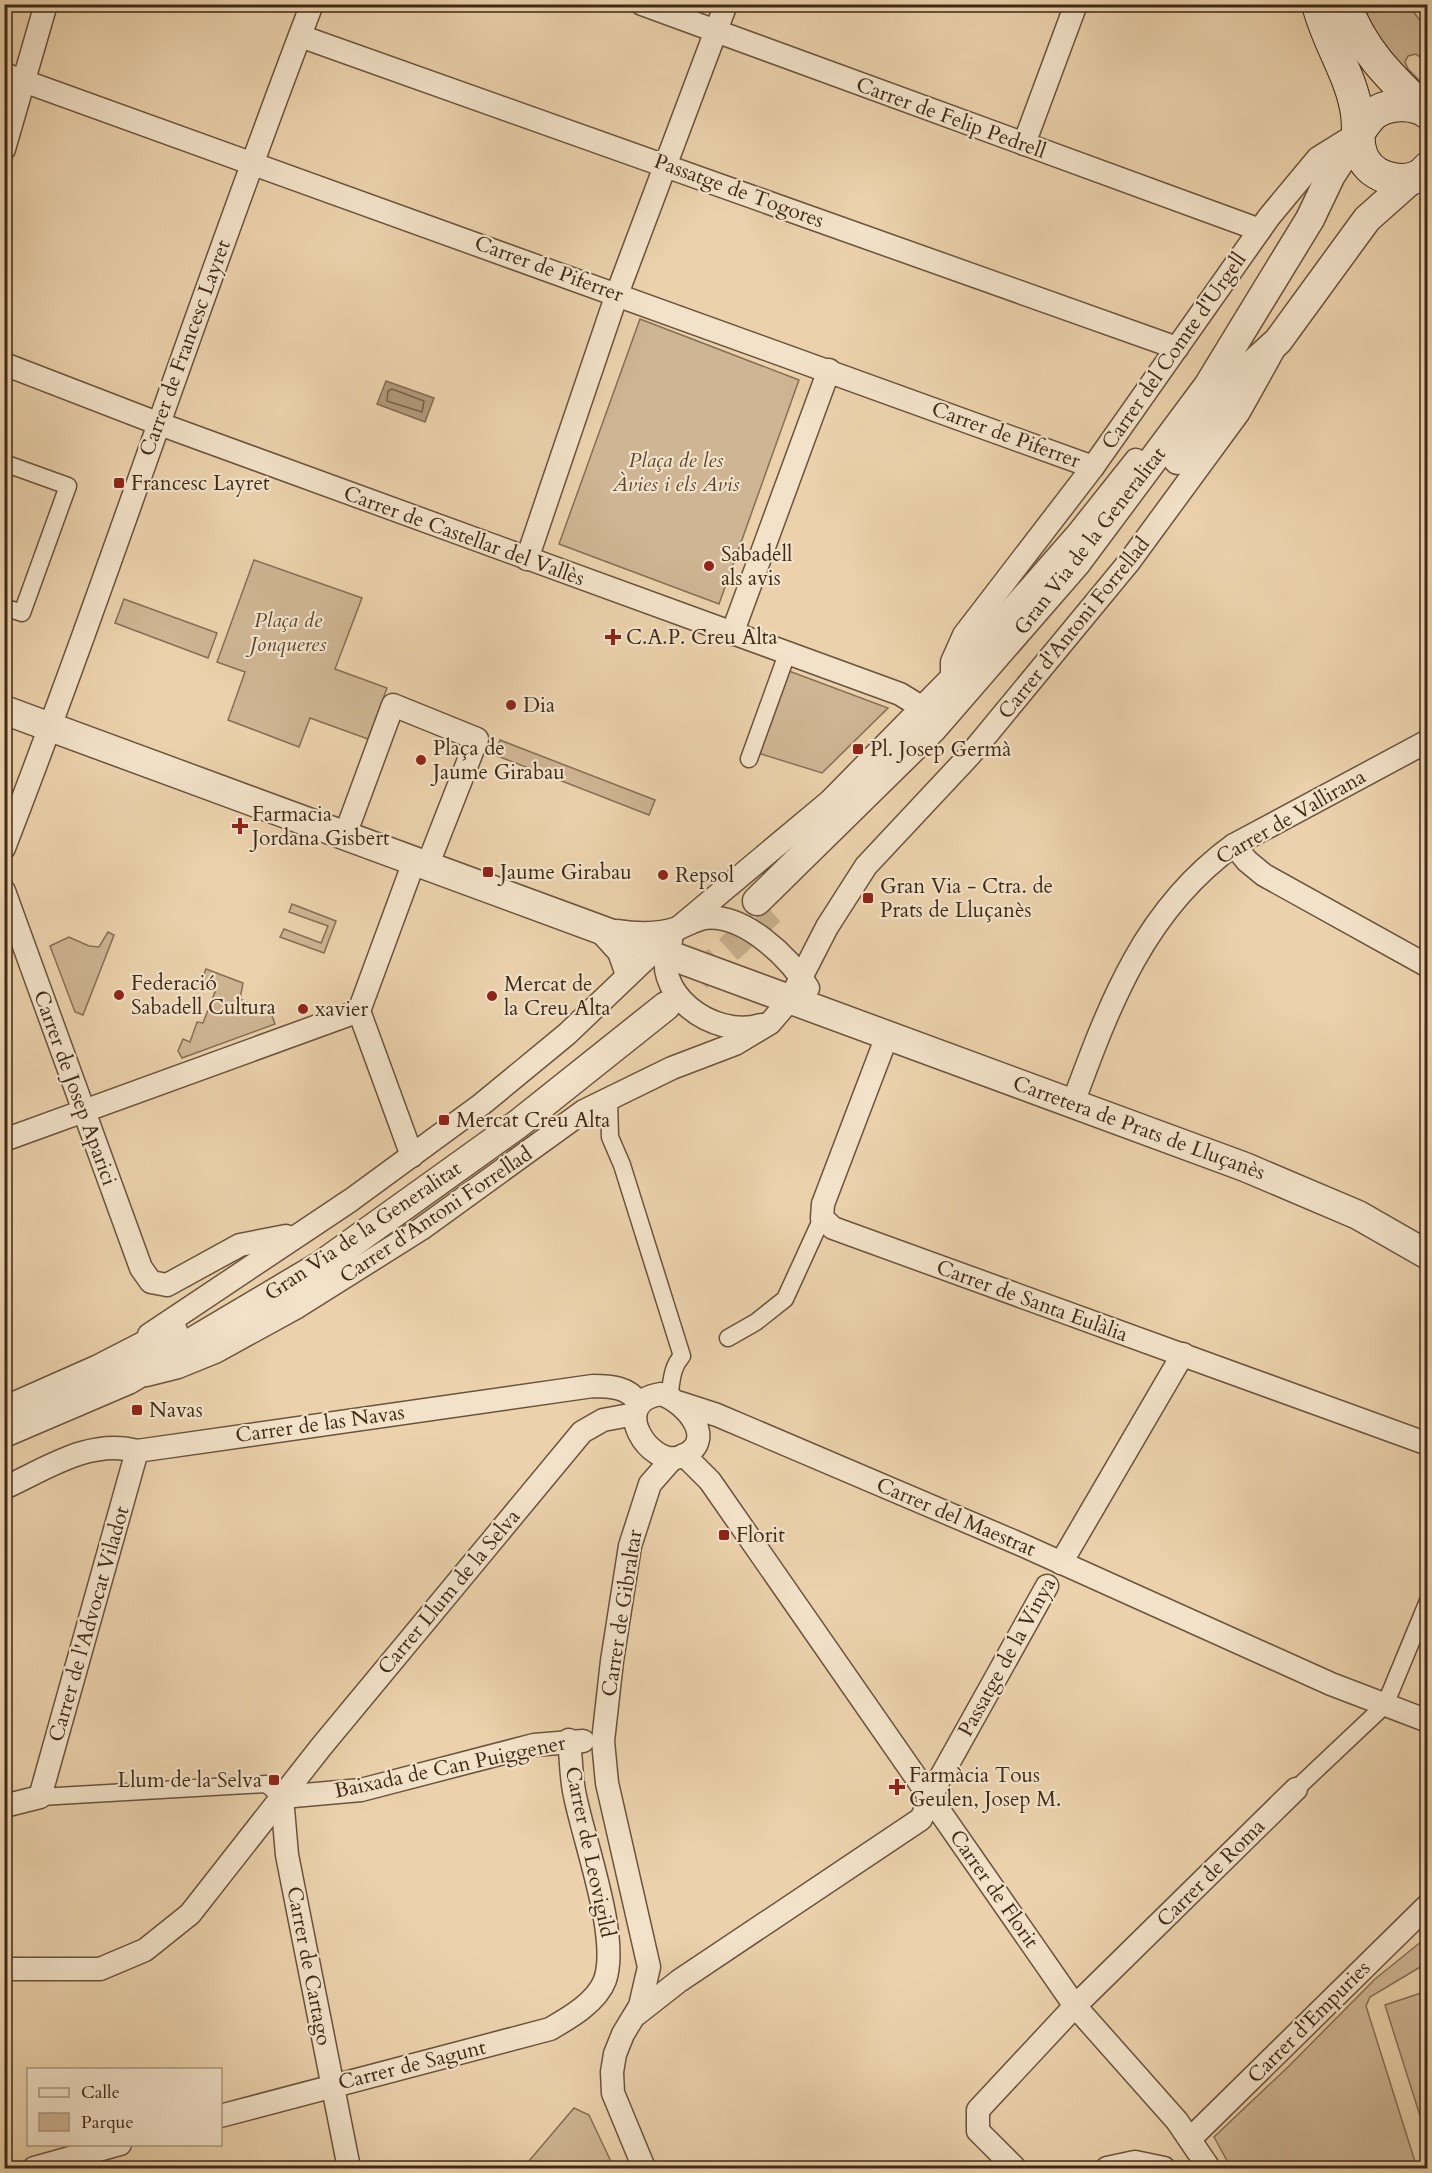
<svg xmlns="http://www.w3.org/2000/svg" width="1432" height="2173" font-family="Cardo,serif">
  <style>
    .green { fill: #ceb593; stroke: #866f55; stroke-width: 1.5 }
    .water { fill: #b19979; stroke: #836c52; stroke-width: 1.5 }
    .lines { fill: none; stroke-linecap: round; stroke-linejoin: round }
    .shore { stroke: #786148; stroke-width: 1.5 }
    .tertiary-tunnel { stroke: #c9b08e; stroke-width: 28; stroke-dasharray: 28 14; stroke-linecap: butt }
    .pedestrian-casing { stroke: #6a533c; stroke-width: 19 }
    .minor-casing { stroke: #6a533c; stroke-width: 25 }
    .tertiary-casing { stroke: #6a533c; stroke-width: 31 }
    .secondary-casing { stroke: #3f2917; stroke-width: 34 }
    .pedestrian { stroke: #f2e2c9; stroke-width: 16 }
    .minor { stroke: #f2e2c9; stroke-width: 22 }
    .tertiary { stroke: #f2e2c9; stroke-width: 28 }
    .secondary { stroke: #f2e2c9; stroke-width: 32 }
    .poi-dot { fill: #8f2418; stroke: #f2e2c9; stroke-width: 2 }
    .labels { text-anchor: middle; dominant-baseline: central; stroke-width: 4.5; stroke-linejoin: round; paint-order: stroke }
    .street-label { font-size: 21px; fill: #3f2917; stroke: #f2e2c9 }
    .park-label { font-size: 21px; font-style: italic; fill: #5c4530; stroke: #f2e2c9 }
    .poi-label { font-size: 21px; fill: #3f2917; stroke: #f2e2c9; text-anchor: start }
  </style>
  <rect width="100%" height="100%" fill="#ebd2ac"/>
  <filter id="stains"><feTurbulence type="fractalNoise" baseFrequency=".00333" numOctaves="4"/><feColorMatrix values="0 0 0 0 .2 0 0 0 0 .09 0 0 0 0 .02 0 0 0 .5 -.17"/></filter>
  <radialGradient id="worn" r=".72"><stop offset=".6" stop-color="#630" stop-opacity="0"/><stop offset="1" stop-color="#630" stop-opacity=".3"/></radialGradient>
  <g class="green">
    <path d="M1363,5H1408L1427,29V63L1416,54L1408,56L1405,62L1408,69L1427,88V91C1400,66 1377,40 1363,5Z"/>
    <path d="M640,319L799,380L719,604L559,544Z"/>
    <path d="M254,560L362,598L335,669L387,688L368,739L310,718L299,747L228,720L245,672L217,662Z"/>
    <path d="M124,599L217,633L208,658L115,623Z"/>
    <path d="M789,671L888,708L822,773L758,753Z"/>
    <path d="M500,740L655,800L649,815L495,755Z"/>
    <path d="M292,904L336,921L324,953L280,937L284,929L321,943L328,926L289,912Z"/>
    <path d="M108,932L114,935L83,1015L75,1012L50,946L69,937L89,946L99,947Z"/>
    <path d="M206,969L243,983L240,999L271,1013L275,1024L182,1058L178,1051L183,1039L190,1042L197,1022L203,1023L215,992L199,986Z"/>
    <path d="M1427,1937V1963L1370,1997L1366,2006L1417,2168H1231L1214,2137L1290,2065L1375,1979Z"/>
    <path d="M1427,1991H1428L1427,2138L1385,2005Z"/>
    <path d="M574,2108L589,2115L614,2168H523Z"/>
  </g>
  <path class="water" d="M386,381L434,398L425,422L377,404Z"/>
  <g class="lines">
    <path class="shore" d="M392,389L424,401L422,412L387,401L388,391Z"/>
    <path class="tertiary-tunnel" d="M666,1006L771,911"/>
    <defs>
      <g id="pedestrian">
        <path d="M4,463L68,486L22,613L4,607"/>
        <path d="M749,759L787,654"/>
        <path d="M609,1098L610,1137L622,1165L682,1356C671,1368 672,1382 669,1397"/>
        <path d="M728,1338L756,1322L785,1299L822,1218"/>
        <path d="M1296,1789L1385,1705L1428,1601"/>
        <path d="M40,1797L266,1784L282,1797"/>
      </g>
      <g id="minor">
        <path d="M642,4L1260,230"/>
        <path d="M300,36L1177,348"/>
        <path d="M4,74L1093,467"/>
        <path d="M1024,144L1076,4"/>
        <path d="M4,149L46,4"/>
        <path d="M4,364L157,423L900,694L913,702L920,712"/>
        <path d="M527,559L617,294L726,4"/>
        <path d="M732,634L829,370"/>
        <path d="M952,675V662L964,635L1093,467L1269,217L1318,158L1355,135"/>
        <path d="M345,835L393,705L477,739L428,864"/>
        <path d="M1234,845L1247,861L1264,875L1428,966"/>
        <path d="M4,848C112,569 204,284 312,4"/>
        <path d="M4,891L141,1268L151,1282L167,1285L240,1245L286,1236"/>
        <path d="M598,929L619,952L627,975"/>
        <path d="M618,931C637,934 660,934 678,928C687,925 695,920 704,918C744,913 789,957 808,988"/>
        <path d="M671,941C646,991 714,1040 761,1025"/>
        <path d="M887,1036L823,1204L822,1218L833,1228L1428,1444"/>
        <path d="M1073,1103C1110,1003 1144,910 1234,845L1428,741"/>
        <path d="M4,1140L359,1011"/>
        <path d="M412,1156L359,1011L415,859"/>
        <path d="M149,1335L351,1200L482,1104L567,1034L677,929L830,801L952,677L1078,533L1136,460"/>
        <path d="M146,1375L178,1367L215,1352L297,1307L421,1229L584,1111L672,1068L735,1044L770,1023L789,1001L827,927L866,866L969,756L1129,562L1239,412L1273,351"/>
        <path d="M661,1394C686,1402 720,1442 680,1457C650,1468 607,1402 661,1394Z"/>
        <path d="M680,1403L717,1415L1022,1545L1331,1684L1428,1721"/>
        <path d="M684,1455L710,1481L1075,2006L1177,2121L1209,2168"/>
        <path d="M4,1488C46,1469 90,1438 137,1451L593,1386C611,1386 628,1387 639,1403"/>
        <path d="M1061,1563L1183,1354"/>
        <path d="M282,1797L287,1855L349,2168"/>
        <path d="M282,1797L361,1790L534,1745L583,1741"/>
        <path d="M4,1806L40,1797L137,1451"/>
        <path d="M4,1969H100L145,1950L190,1914L321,1747L582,1432L603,1420L635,1414"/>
        <path d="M637,2014L679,1981L921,1819L939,1780L1047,1586"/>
        <path d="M220,2116L550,2029C569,2018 597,2002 605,1980C620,1936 583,1840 574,1791C571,1775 571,1757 569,1740"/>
        <path d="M1190,2139L1428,1905"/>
        <path d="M34,2168L120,2144"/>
        <path d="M644,2168L613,2093L612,2072L615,2054L623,2034L640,2006L649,1967L607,1783L603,1741L612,1661L630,1546L650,1484L672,1459"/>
        <path d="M1015,2168L978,2131V2110L1075,2006L1296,1789"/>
        <path d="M1107,2168L1135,2162L1164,2168"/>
      </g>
      <g id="tertiary">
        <path d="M1178,460L1244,372L1278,341L1367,219L1412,179"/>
        <path d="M4,710L1245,1167L1358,1215L1428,1255"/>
        <path d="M757,901L932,729L1077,562L1208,386L1310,219L1331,175L1359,132"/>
        <path d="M4,1411L99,1369L173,1331"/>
        <path d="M4,1433L128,1380L320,1266L518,1124L666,1006"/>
      </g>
      <g id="secondary">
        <path d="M1318,4C1327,42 1352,76 1357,114C1359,128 1356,147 1364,160C1376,181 1412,188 1428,168"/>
        <path d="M1345,4C1361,49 1389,76 1422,108"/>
        <path d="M1359,132C1364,125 1370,115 1378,111C1392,103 1415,103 1428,113"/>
      </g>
    </defs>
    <use href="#pedestrian" class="pedestrian-casing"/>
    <use href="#minor" class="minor-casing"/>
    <use href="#tertiary" class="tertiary-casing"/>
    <use href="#secondary" class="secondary-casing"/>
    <use href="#pedestrian" class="pedestrian"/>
    <use href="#minor" class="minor"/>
    <use href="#tertiary" class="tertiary"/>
    <use href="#secondary" class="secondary"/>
  </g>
  <g class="poi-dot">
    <rect x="113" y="477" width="12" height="12" rx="3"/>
    <circle cx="709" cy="566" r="6"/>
    <path d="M610 628h6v6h6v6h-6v6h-6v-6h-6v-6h6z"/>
    <circle cx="511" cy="705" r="6"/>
    <rect x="852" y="743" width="12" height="12" rx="3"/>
    <circle cx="421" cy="760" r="6"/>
    <path d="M237 817h6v6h6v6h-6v6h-6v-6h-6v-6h6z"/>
    <rect x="482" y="866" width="12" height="12" rx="3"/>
    <circle cx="663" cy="875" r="6"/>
    <rect x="862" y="892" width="12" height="12" rx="3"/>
    <circle cx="119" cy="995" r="6"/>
    <circle cx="492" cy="996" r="6"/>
    <circle cx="303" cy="1009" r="6"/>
    <rect x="438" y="1114" width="12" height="12" rx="3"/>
    <rect x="131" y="1404" width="12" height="12" rx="3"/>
    <rect x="718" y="1529" width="12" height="12" rx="3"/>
    <rect x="268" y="1774" width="12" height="12" rx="3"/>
    <path d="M894 1778h6v6h6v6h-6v6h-6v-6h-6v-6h6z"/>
  </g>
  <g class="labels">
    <g class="street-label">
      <text transform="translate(951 118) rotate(20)">Carrer de Felip Pedrell</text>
      <text transform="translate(739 191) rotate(20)">Passatge de Togores</text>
      <text transform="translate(549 269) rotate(20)">Carrer de Piferrer</text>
      <text transform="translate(185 348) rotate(-70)">Carrer de Francesc Layret</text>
      <text transform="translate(1174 351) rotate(-55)">Carrer del Comte d'Urgell</text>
      <text transform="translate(1006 435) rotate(20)">Carrer de Piferrer</text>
      <text transform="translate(464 536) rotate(20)">Carrer de Castellar del Vallès</text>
      <text transform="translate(1090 541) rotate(-52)">Gran Via de la Generalitat</text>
      <text transform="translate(1074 628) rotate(-51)">Carrer d'Antoni Forrellad</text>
      <text transform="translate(1291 817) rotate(-30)">Carrer de Vallirana</text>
      <text transform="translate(75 1088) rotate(70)">Carrer de Josep Aparici</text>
      <text transform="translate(1139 1128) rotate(20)">Carretera de Prats de Lluçanès</text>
      <text transform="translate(436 1215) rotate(-34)">Carrer d'Antoni Forrellad</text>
      <text transform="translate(363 1231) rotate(-34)">Gran Via de la Generalitat</text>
      <text transform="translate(1032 1301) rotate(20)">Carrer de Santa Eulàlia</text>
      <text transform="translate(320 1424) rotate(-8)">Carrer de las Navas</text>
      <text transform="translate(956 1517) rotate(23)">Carrer del Maestrat</text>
      <text transform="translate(449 1592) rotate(-50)">Carrer Llum de la Selva</text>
      <text transform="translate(622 1613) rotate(-81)">Carrer de Gibraltar</text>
      <text transform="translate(89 1624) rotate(-74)">Carrer de l'Advocat Viladot</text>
      <text transform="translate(1007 1657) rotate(-61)">Passatge de la Vinya</text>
      <text transform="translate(450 1767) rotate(-12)">Baixada de Can Puiggener</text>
      <text transform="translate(590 1852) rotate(78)">Carrer de Leovigild</text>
      <text transform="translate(1211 1873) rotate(-45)">Carrer de Roma</text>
      <text transform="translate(994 1889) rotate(55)">Carrer de Florit</text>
      <text transform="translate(309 1966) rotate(79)">Carrer de Cartago</text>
      <text transform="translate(1309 2022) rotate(-45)">Carrer d'Empuries</text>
      <text transform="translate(412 2065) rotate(-14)">Carrer de Sagunt</text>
    </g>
    <g class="park-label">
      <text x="676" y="460">Plaça de les<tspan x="676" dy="24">Àvies i els Avis</tspan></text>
      <text x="288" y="620">Plaça de<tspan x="288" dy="24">Jonqueres</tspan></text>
    </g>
    <g class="poi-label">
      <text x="131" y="483">Francesc Layret</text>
      <text x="721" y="554">Sabadell<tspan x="721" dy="24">als avis</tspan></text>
      <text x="626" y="637">C.A.P. Creu Alta</text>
      <text x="523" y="705">Dia</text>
      <text x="433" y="748">Plaça de<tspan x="433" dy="24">Jaume Girabau</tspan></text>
      <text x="870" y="749">Pl. Josep Germà</text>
      <text x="252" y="814">Farmacia<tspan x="252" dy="24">Jordana Gisbert</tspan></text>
      <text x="500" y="872">Jaume Girabau</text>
      <text x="675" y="875">Repsol</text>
      <text x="880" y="886">Gran Via - Ctra. de<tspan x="880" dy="24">Prats de Lluçanès</tspan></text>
      <text x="131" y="983">Federació<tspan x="131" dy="24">Sabadell Cultura</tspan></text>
      <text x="504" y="984">Mercat de<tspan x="504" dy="24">la Creu Alta</tspan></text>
      <text x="315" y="1009">xavier</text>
      <text x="456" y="1120">Mercat Creu Alta</text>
      <text x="149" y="1410">Navas</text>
      <text x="736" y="1535">Florit</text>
      <text x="909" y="1775">Farmàcia Tous<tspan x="909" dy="24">Geulen, Josep M.</tspan></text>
      <text x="262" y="1780" text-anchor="end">Llum de la Selva</text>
    </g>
  </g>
  <rect width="1432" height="2173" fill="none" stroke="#ebd2ac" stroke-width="24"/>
  <rect x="6" y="6" width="1420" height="2161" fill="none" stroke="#3f2917" stroke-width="3"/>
  <rect x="12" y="12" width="1408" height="2149" fill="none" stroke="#3f2917" stroke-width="1.5"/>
  <rect x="27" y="2068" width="195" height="78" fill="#f2e2c9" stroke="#aa9882" stroke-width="1.5"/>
  <rect x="39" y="2088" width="30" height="9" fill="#f2e2c9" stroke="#aa9882" stroke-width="1.5"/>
  <text x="81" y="2098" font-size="18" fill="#3f2917">Calle</text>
  <rect x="39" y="2113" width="30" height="18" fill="#ceb593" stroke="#aa9882" stroke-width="1.5"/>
  <text x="81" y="2128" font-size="18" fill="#3f2917">Parque</text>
  <rect width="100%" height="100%" filter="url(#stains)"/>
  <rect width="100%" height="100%" fill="url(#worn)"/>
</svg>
